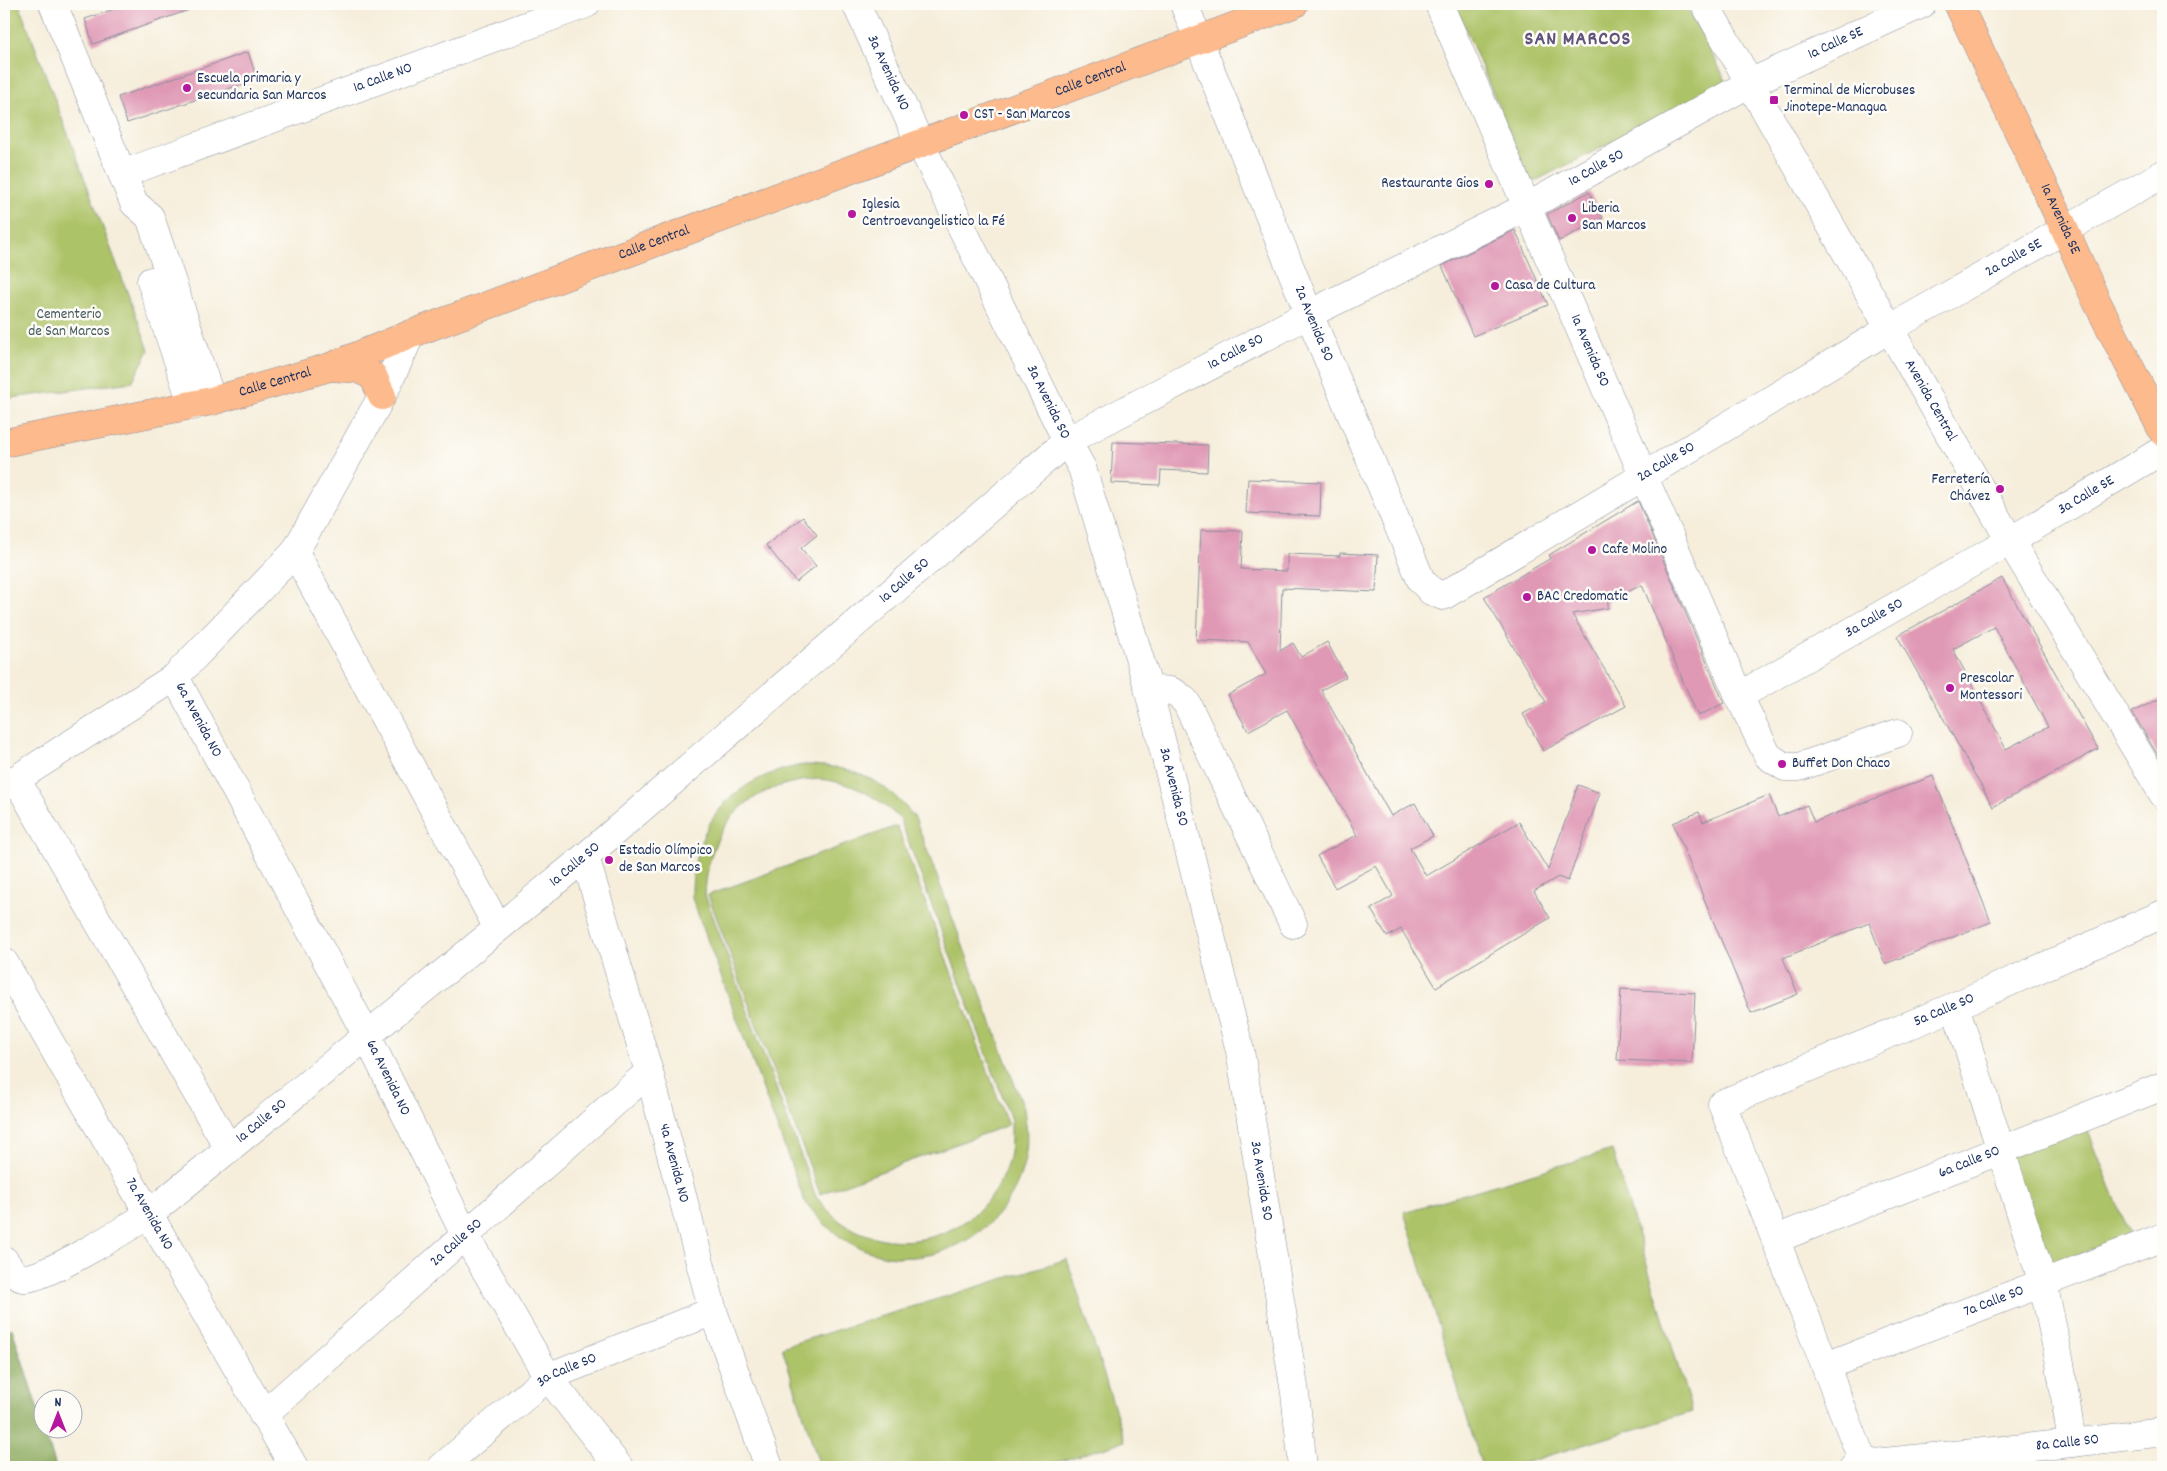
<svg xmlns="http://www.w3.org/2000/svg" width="2167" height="1471" font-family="Dekko,sans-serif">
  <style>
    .green { fill: #adc368; stroke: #647963; fill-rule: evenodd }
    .forest { fill: #8aa95c; stroke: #526c5d }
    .building { fill: #e099b5; fill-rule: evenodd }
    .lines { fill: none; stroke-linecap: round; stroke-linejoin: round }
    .minor-casing { stroke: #888e9c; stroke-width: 29 }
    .major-casing { stroke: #888e9c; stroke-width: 29 }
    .minor { stroke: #fff; stroke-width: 28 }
    .major { stroke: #fcba8d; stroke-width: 28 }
    .poi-dot { fill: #b5179e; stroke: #fdfcf7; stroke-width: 2 }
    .labels { text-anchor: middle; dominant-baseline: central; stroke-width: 5; stroke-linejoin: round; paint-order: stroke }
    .street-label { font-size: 15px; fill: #1b2f5e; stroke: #fdfcf7 }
    .poi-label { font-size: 15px; fill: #1b2f5e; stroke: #fdfcf7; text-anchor: start }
    .park-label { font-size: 15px; fill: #475b61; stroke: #fdfcf7 }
    .district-label { font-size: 20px; font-weight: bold; letter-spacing: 1px; fill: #60547c; stroke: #fdfcf7 }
  </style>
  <rect width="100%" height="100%" fill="#fdfcf7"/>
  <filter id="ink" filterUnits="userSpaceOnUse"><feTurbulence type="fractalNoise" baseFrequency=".02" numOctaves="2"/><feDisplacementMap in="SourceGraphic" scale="10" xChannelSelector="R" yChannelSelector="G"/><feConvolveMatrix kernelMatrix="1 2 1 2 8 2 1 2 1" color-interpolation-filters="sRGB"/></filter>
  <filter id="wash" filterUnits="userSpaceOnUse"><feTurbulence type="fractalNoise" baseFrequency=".0096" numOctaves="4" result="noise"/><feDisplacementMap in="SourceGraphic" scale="20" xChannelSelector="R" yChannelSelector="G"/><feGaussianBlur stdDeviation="1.12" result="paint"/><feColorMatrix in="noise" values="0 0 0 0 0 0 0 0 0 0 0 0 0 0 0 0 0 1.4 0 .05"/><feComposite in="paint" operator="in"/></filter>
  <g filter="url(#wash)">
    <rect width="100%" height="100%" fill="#f6eedb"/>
    <g class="green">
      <path d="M4,4H19L149,350L132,382L4,399Z"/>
      <path d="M1455,4H1685L1728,84L1531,183Z"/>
      <path d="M804,765C853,765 885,780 915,818L1024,1109C1026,1123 1028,1137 1026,1151C1018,1224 939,1276 868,1251C840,1241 821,1223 804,1200L692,898C691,825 731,777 804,765ZM820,779C855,784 874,794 900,819L1011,1120C1011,1135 1012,1150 1007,1165C985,1231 910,1260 849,1227C836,1220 826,1208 816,1197L705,895C708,824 748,783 820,779Z"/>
      <path d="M897,826L1008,1125L820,1194L708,895Z"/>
      <path d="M2086,1126L2130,1235L2045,1268L2006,1157Z"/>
      <path d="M1612,1150L1692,1412L1511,1467H1482L1404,1212Z"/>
      <path d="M1067,1259L1125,1441L1042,1467H820L782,1347Z"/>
    </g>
    <path class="forest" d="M12,1328L56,1467H4V1333Z"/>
    <g id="blocks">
      <g class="building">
        <path d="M129,4H200V6L93,44L85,19Z"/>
        <path d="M248,52L257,79L127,123L118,97Z"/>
        <path d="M1589,192L1603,218L1559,241L1547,214Z"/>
        <path d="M1515,230L1548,305L1473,336L1442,266Z"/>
        <path d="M1113,442L1208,445L1207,472L1161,470L1160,485L1111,483Z"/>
        <path d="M1248,479L1321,482L1320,516L1246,513Z"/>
        <path d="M1638,501L1724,703L1698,716L1642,585L1608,601V608L1572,614L1626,706L1543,751L1523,714L1546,702L1484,597L1551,558L1549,555Z"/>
        <path d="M803,517L817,535L801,548L816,566L796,582L766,545Z"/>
        <path d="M1201,530L1243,531L1241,569L1287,571V554L1340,556V553L1378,555L1376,592L1282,588L1280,651L1293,643L1301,657L1327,642L1346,677L1321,690L1391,816L1415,803L1433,836L1410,848L1426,876L1519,822L1548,870L1578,785L1600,793L1568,881L1558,877L1534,891L1550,918L1436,987L1401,929L1387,937L1371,909L1393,896L1376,866L1335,888L1317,856L1357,835L1287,710L1248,731L1228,695L1266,674L1248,642L1196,640Z"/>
        <path d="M2002,578L2098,749L1993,807L1897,636ZM1994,627L2048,727L2006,749L1953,649Z"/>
        <path d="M2163,697V764L2132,712Z"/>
        <path d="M1933,776L1991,922L1885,964L1869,923L1783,958L1798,994L1751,1013L1673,823L1699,812L1703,822L1769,795L1778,817L1807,805L1814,822Z"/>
        <path d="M1621,989L1695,993L1692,1063L1617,1060Z"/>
      </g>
    </g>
  </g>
  <g filter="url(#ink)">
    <use href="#blocks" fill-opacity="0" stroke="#888e9c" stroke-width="1"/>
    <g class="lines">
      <defs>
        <g id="minor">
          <path d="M53,4L134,203L150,217L212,401"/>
          <path id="s1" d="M856,4L920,143L1067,441L1082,468L1146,680L1240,1051L1295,1393L1303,1467"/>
          <path id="s2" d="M1184,4L1309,314L1421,580L1431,591L1443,596L1891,328L2163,174"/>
          <path id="s3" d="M1439,4L1739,696L1768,756L1785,767H1799L1898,733"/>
          <path id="s4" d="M1705,4L2010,541L2163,794"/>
          <path id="s5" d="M122,174L586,4"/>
          <path d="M151,281L193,406"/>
          <path d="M295,552L498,928"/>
          <path id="s6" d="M175,677L367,1036L465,1235L548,1377L619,1467"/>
          <path d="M1149,691C1167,689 1173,689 1186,702L1293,924"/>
          <path id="s7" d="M1739,696L2010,541L2163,450"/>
          <path d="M16,779L229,1149"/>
          <path d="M4,787L175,677L295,552L382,396L411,334"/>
          <path id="s8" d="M585,857L649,1072L713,1311L769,1467"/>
          <path id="s9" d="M4,962L294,1467"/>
          <path d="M1955,1006L2043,1283L2060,1363L2072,1443"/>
          <path id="s10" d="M1776,1239L2163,1086"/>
          <path id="s11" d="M4,1260C9,1267 14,1276 23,1278C40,1282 131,1226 149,1214L585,857L1067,441L1309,314L1527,207L1750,83L1922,4"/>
          <path id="s12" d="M1826,1366L2163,1237"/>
          <path id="s13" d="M263,1415L649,1072"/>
          <path id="s14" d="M1864,1464L1722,1104L1955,1006L2163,914"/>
          <path id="s15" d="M442,1467L548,1377L713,1311"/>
          <path id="s16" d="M1853,1467L1864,1464L2072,1443L2163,1432"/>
        </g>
        <g id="major">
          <path id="s17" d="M1958,4L2065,230L2096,300L2163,432"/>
          <path d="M330,367L358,369L373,376L382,396"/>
          <path id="s18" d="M4,443L212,401L330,367L411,334L1294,4"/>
        </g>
      </defs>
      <use href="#minor" class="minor-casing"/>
      <use href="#major" class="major-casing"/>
      <use href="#minor" class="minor"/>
      <use href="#major" class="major"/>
    </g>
  </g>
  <g class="poi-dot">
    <circle cx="187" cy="88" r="5"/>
    <rect x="1769" y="95" width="10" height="10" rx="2.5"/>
    <circle cx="964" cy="115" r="5"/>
    <circle cx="1489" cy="184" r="5"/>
    <circle cx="852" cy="214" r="5"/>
    <circle cx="1572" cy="218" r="5"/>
    <circle cx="1495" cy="286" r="5"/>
    <circle cx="2000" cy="489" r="5"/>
    <circle cx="1592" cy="550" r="5"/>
    <circle cx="1527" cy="597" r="5"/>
    <circle cx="1950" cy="688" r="5"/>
    <circle cx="1782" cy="764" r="5"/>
    <circle cx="609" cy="860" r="5"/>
  </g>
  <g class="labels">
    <g class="street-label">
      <text stroke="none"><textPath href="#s11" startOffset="2235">1a Calle SE</textPath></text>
      <text stroke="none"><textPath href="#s1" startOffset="76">3a Avenida NO</textPath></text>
      <text stroke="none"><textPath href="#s5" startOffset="278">1a Calle NO</textPath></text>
      <text stroke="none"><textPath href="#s18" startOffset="1148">Calle Central</textPath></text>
      <text stroke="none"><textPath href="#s11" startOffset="1965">1a Calle SO</textPath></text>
      <text stroke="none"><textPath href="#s17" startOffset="238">1a Avenida SE</textPath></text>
      <text stroke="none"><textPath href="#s18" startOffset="682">Calle Central</textPath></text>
      <text stroke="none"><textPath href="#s2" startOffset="1314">2a Calle SE</textPath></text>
      <text stroke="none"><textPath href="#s2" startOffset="345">2a Avenida SO</textPath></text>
      <text stroke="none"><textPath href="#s3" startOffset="378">1a Avenida SO</textPath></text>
      <text stroke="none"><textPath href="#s11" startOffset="1560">1a Calle SO</textPath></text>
      <text stroke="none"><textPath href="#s18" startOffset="278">Calle Central</textPath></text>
      <text stroke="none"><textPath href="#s4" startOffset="456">Avenida Central</textPath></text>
      <text stroke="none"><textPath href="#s1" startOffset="442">3a Avenida SO</textPath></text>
      <text stroke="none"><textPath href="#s2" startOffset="911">2a Calle SO</textPath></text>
      <text stroke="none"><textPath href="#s7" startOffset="401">3a Calle SE</textPath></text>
      <text stroke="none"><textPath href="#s11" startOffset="1155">1a Calle SO</textPath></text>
      <text stroke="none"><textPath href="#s7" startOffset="156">3a Calle SO</textPath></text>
      <text stroke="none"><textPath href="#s6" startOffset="49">6a Avenida NO</textPath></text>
      <text stroke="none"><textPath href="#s1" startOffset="848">3a Avenida SO</textPath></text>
      <text stroke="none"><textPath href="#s11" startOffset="720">1a Calle SO</textPath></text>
      <text stroke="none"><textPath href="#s14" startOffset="628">5a Calle SO</textPath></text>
      <text stroke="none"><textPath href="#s6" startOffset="454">6a Avenida NO</textPath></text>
      <text stroke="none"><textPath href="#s11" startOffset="315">1a Calle SO</textPath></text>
      <text stroke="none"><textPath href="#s8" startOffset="319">4a Avenida NO</textPath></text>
      <text stroke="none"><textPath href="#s10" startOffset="208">6a Calle SO</textPath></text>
      <text stroke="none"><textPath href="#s1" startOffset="1252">3a Avenida SO</textPath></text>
      <text stroke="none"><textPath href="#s9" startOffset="291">7a Avenida NO</textPath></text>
      <text stroke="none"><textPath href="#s13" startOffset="259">2a Calle SO</textPath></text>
      <text stroke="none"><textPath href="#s12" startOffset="180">7a Calle SO</textPath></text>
      <text stroke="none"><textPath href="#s15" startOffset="159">3a Calle SO</textPath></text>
      <text stroke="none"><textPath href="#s16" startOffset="216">8a Calle SO</textPath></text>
    </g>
    <g class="poi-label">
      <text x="197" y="79">Escuela primaria y<tspan x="197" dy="17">secundaria San Marcos</tspan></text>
      <text x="1784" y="91">Terminal de Microbuses<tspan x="1784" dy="17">Jinotepe-Managua</tspan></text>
      <text x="974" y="115">CST - San Marcos</text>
      <text x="1479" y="184" text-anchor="end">Restaurante Gios</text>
      <text x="862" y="205">Iglesia<tspan x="862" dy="17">Centroevangelistico la Fé</tspan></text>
      <text x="1582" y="209">Liberia<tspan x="1582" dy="17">San Marcos</tspan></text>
      <text x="1505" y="286">Casa de Cultura</text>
      <text x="1990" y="480" text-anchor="end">Ferretería<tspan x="1990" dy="17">Chávez</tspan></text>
      <text x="1602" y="550">Cafe Molino</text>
      <text x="1537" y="597">BAC Credomatic</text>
      <text x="1960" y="679">Prescolar<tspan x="1960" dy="17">Montessori</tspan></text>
      <text x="1792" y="764">Buffet Don Chaco</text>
      <text x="619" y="851">Estadio Olímpico<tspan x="619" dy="17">de San Marcos</tspan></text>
    </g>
    <g class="park-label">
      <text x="69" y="315">Cementerio<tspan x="69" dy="17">de San Marcos</tspan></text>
    </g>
    <g class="district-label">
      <text x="1578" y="40">SAN MARCOS</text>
    </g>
  </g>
  <rect width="2167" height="1471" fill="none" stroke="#fdfcf7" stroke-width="20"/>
  <g transform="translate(58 1414)"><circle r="24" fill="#fdfcf7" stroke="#a3aaba"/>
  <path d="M0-4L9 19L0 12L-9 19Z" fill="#b5179e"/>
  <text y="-8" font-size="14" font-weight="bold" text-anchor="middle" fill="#1b2f5e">N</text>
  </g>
</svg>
